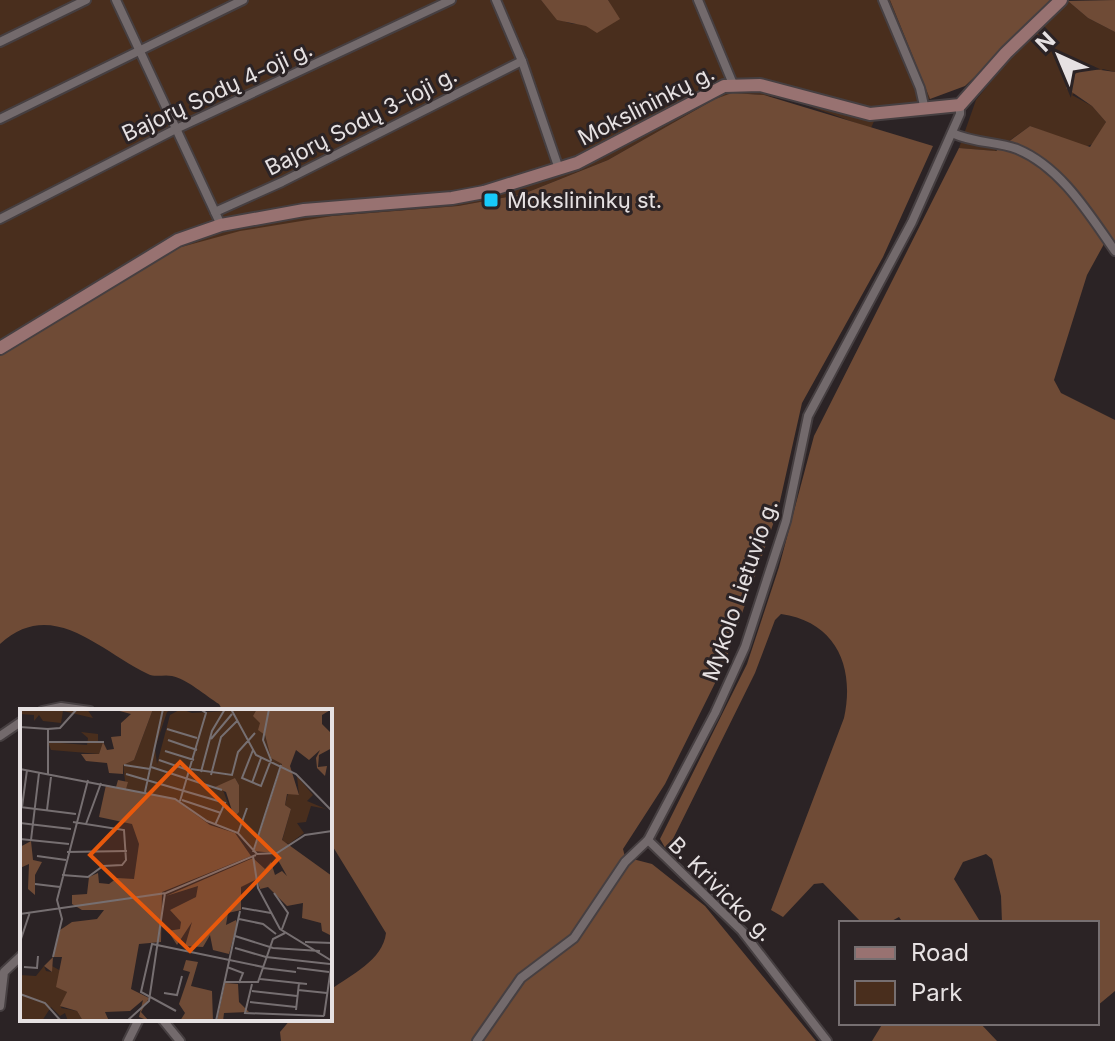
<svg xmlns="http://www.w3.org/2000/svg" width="1115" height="1041" font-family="Inter,sans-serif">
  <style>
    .green { fill: #492e1d }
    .forest { fill: #6f4b36 }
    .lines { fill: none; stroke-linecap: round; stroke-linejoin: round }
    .street-casing { stroke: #463f41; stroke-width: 12 }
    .secondary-casing { stroke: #463f41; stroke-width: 16 }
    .street { stroke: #736a6c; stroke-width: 8 }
    .secondary { stroke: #987271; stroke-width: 12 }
    .poi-dot { fill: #17cafb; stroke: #2b2325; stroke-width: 3 }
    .labels { text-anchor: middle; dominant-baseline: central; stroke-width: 6; stroke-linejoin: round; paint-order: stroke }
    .street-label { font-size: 22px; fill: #e6e1e2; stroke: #2b2325 }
    .poi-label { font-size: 22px; fill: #e6e1e2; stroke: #2b2325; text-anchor: start }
    .inset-road { fill: none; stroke: #766f71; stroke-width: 2 }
    .view { fill: #e8590c; fill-opacity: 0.15; stroke: #e8590c; stroke-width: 4 }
    .inset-edge { fill: none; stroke: #e6e1e2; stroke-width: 4 }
  </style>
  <rect width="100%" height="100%" fill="#2b2325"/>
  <g class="green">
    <path d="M0,0H541C566,31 580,29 614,11L608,0H890L930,99L879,110L871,128C823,113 764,82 715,99L608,160L523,194L458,206L332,216L159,256L0,356Z"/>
    <path d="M1068,1L1088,18L1115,32V72L1103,69L1072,95L1092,106L1106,122L1095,143L1085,147L1030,126L995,151L959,148L976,100L1023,42Z"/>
  </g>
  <g class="forest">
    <path d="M541,0H608L620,19L597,33L586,26L557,20Z"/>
    <path d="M890,0H1056L965,86L930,99Z"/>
    <path d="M1115,0V32L1088,18L1068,1Z"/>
    <path d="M1087,68L1115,72V242L1104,244L1087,275L1054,380L1061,393L1115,420V991L1097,1006V923H1002L1001,896L992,859L986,854L963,862L954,879L981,923H903L899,917L888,923H862L823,883L814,884L783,917L771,910L844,718C855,668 837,622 781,614L775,620L755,673L667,851L660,839L747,664L779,567L814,436L959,148L996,151L1030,126L1090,147L1106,122L1092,106L1066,88L1075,74Z"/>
    <path d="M732,93L764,95L933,146L883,257L802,403L778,510L724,665L665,784L623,849L625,857L652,864L705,906L816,1041H281L280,1032L291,1019H330V990C351,975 383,960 386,933L330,842V711H223L219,704C206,696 187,679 172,676C163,674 156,678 148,674C100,651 52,596 0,644V356L174,249L240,231L332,216L458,206L523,194L608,160L715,99Z"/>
    <path d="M883,1023H980L997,1041H872Z"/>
  </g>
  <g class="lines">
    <defs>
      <g id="street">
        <path d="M116,0L221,225"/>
        <path d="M496,0L522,61L559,169"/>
        <path d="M698,0L733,84"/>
        <path d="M883,0L920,88L925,110"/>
        <path d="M0,42L86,0"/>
        <path d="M0,119L243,0"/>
        <path d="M952,133C976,144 997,141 1017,149C1061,167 1089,214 1115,251"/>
        <path d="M215,212L282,182L522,61"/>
        <path d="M0,219L176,129L451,0"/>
        <path d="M42,711L61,707L90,711"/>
        <path d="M0,736L22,721"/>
        <path d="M648,840L742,931L827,1041"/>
        <path d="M0,1006L4,972L22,955"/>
        <path d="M162,1019L180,1041"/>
        <path d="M128,1041L139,1019"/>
        <path d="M477,1041L521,978L574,938L625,862L648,840L715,713L745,647L786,521L808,416L912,222L960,114V105"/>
      </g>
      <path id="secondary" d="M0,348L178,240L221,225L304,210L452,198L484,192L577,163L724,86L760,85L870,114L960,105L1006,53L1061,0"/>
    </defs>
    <use href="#street" class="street-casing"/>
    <use href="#secondary" class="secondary-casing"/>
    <use href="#street" class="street"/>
    <use href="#secondary" class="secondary"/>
  </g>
  <rect class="poi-dot" x="483" y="192" width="16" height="16" rx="4"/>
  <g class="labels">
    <g class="street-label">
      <text transform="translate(217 91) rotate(-25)">Bajorų Sodų 4-oji g.</text>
      <text transform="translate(646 105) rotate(-27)">Mokslininkų g.</text>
      <text transform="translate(361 121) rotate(-27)">Bajorų Sodų 3-ioji g.</text>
      <text transform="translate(740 590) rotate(-71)">Mykolo Lietuvio g.</text>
      <text transform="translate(721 889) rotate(45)">B. Krivicko g.</text>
    </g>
    <g class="poi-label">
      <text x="507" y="200">Mokslininkų st.</text>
    </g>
  </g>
  <g transform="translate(20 709)">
    <rect width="312" height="312" fill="#2b2325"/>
    <path d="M0,0H67L73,9L43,2L41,14L23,12L19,6L14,12V6L0,5ZM133,0H152L147,3L135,39L137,55L150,6L161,0L172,4L237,0L250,44L262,54L234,142L217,125L106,80L103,55L114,51ZM215,69L219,76L213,108L203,81ZM61,23L78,25V33H83L79,45L31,41L28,33L67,36L68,29ZM277,67L293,86L287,92L306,100L291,97L286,113L277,114L284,124L269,135L262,132L271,100L265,96L268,84L279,86ZM24,257L26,262L32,263V257L41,262L37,277L47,283L41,299L57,302L63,312H48L45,304L40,307L31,298L22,312H0V266L16,267Z" fill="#492e1d" fill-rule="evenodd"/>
    <path d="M92,0H133L114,51L103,56V65L89,64L87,54L66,52L61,45H79L83,33L87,41L94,40L91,28L101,27V14L111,5ZM237,0H312L302,6V15L312,25V39L299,46L298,58L307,57L305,67L297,59L296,49L300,41L289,51L276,41L270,57L279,86L267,85L265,96L271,100L262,131L312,167V227L302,222L301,214L282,209L283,194L267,197L248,178L240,180L237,170L221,178V201L208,204L206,216L216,211L217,215L209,245L193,241L190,226L183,238L165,237L172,213L157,236L148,222L160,220L161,213L150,201L176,188L178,177L146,187L233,149L245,160L251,153L255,166L262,162L267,167L254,144L234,142L262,55L251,49L245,26L238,21L240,14L233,7ZM215,69L219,76V103L214,108L206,83L195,78ZM98,71L108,73L106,80L154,90L190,116L215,124L231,147L142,183L141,233L119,235L111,280L129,289L121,303L129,312L119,308L123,291L110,302L85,303L89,312H63L57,302L40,297L47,283L36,278L42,248H33L32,263L24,257L33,248L40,221L52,213L77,210L84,201H62L52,195V186L67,185L69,168L78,164L79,174L89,175L97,169L114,170L119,135L112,115L79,108L86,76L96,78ZM11,132L13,151L22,153L15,166V186L8,180L9,155L0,159V138ZM166,251L178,253L171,277L192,282L193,312H160L165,304L159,295L170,263L163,261ZM205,274L218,275L219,293L229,303L204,304L203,312H197Z" fill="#6f4b36"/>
    <path class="inset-road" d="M211,0L236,46L276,65L312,102M0,18L28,20M147,20L177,29M191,30L212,5M148,31L177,41M27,33H84M233,41L222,69L241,77L251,51L243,31L249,0M145,42L174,51M139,51L171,62M104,56L130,60M131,58L202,81M0,60L155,90L187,112L218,124L237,145L257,144L285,126L312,122M171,60L212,66L218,43L235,24M181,63L192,22L205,0M106,65L205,94L195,116M28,66V20L40,19L57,0M191,66L201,28L217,12M232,74L241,49M125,83L143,0M162,91L201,104M160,92L186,4L180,0M0,98L56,105M2,98L7,61M27,101L31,68M0,114L51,120M66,115L81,74M218,124L227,99M0,130L49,135M11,131L19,64M47,143L107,142M233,143L261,56M17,147L46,151M233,147L238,179L260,220L312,252L304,307M42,166L68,168L83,157L102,156L106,151L104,121L53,113M15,175L40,178M254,184L268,204L262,220M222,199L251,204M0,205L146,184L236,146M219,210L243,215L256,225M215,227L253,239L300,242M285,233L312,234M215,239L246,248M33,248L42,210L37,191L68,71M246,248L310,255M4,258L17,259L18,247M207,258L223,264L219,274M243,259L276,263M277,259L309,263M0,265L1,230L10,203M240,270L287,275M204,273H238L253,230L265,224M232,275L225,304L304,307M278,281L307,284M232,282L277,287M144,284L157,286L162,267M0,285L25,294L41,312M230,293L276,298M276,301L279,274M156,302L121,283L132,235L243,258M107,312L129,292L145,184M196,312L220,202"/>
    <path class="view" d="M160,53L259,149L170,242L70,146Z"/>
    <rect width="312" height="312" class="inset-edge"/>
  </g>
  <rect x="839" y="921" width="260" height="104" fill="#2b2325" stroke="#766f71" stroke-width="2"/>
  <rect x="855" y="947" width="40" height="12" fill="#987271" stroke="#766f71" stroke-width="2"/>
  <text x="911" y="961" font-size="24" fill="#e6e1e2">Road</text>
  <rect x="855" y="981" width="40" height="24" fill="#492e1d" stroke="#766f71" stroke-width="2"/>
  <text x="911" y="1001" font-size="24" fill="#e6e1e2">Park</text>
  <g transform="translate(1059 56) rotate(316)" stroke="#2b2325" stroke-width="6" paint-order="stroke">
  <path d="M0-6L14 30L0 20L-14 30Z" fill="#e6e1e2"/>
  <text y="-12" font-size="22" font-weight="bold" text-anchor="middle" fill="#e6e1e2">N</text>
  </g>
</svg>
